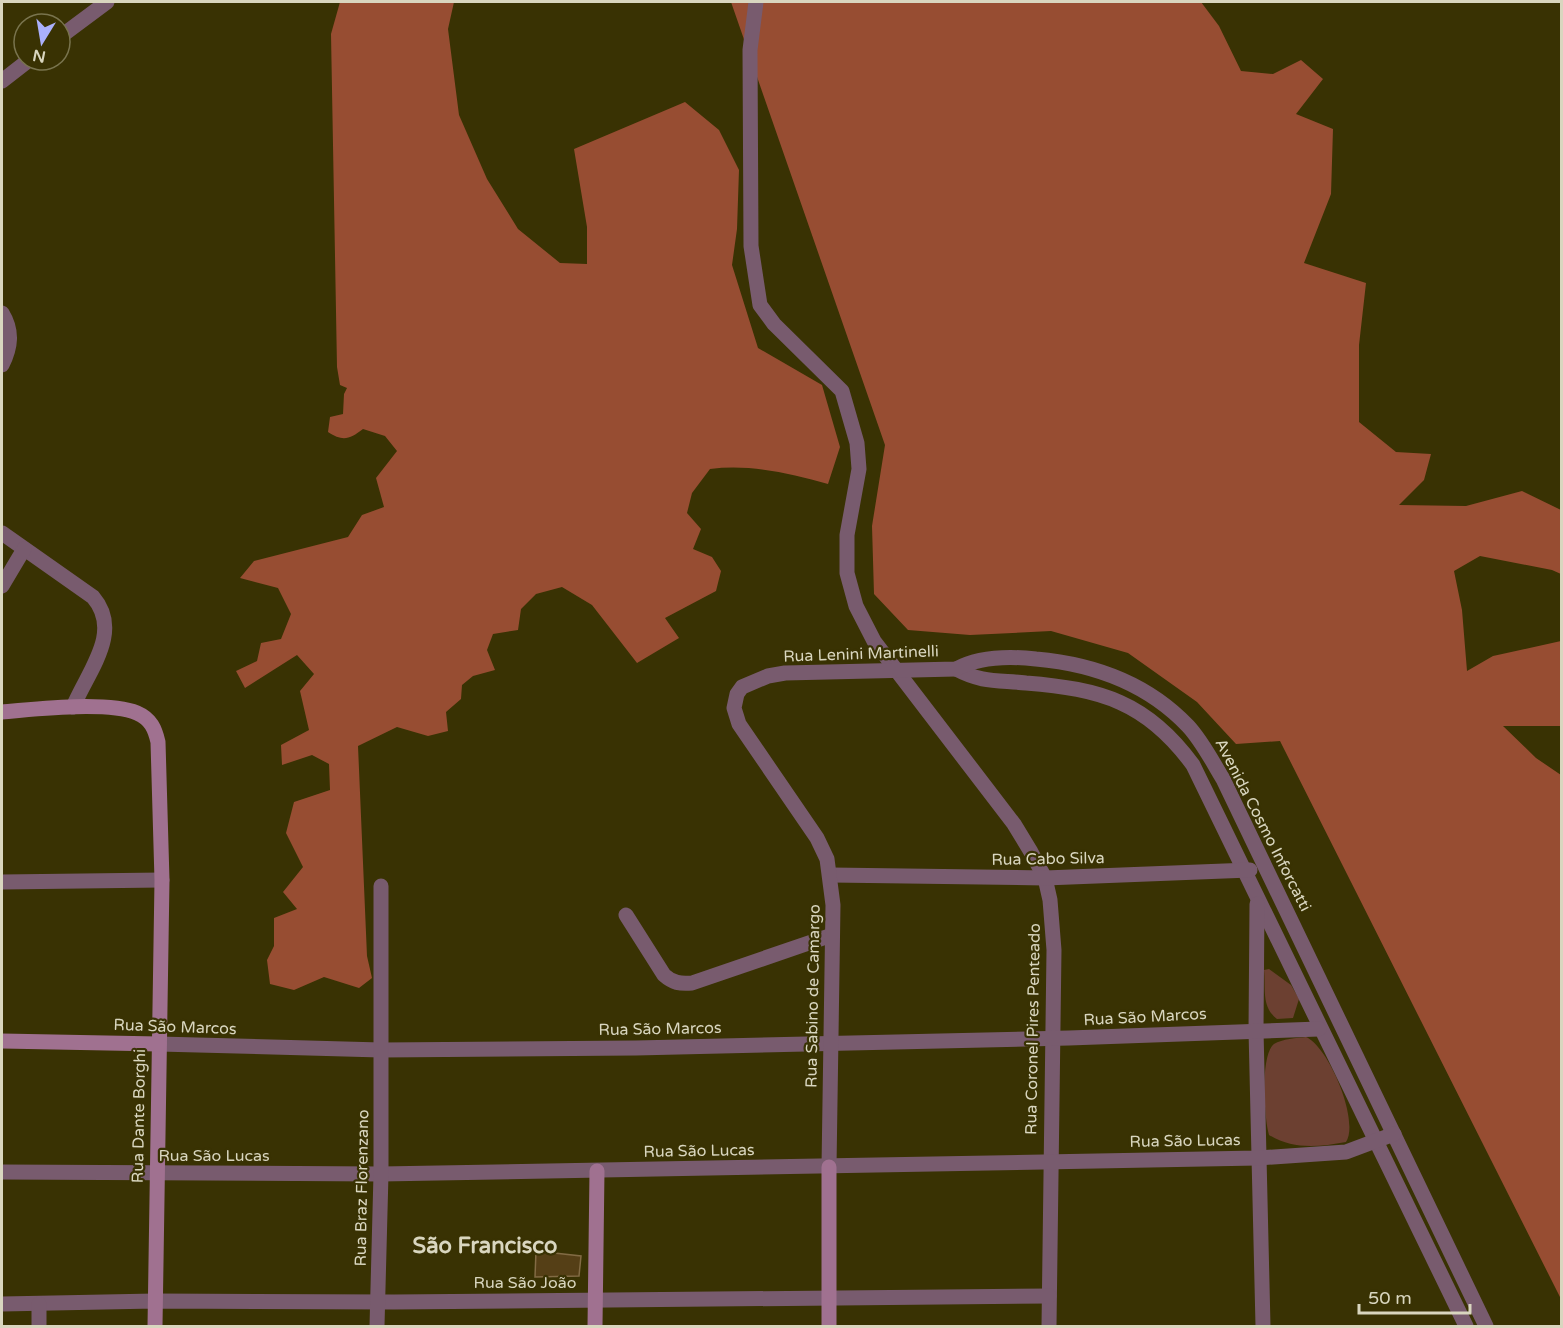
<svg xmlns="http://www.w3.org/2000/svg" width="1563" height="1328" font-family="'Varela Round',sans-serif">
  <style>
    .green { fill: #6c4031 }
    .forest { fill: #974d32 }
    .building { fill: #553f16; stroke: #826b44; stroke-width: 1.5 }
    .lines { fill: none; stroke-linecap: round; stroke-linejoin: round }
    .street { stroke: #785b6e; stroke-width: 15 }
    .secondary { stroke: #a07190; stroke-width: 15 }
    .labels { text-anchor: middle; dominant-baseline: central; stroke-width: 4.5; stroke-linejoin: round; paint-order: stroke }
    .street-label { font-size: 16px; fill: #d9d6bf; stroke: #393203 }
    .district-label { font-size: 22px; font-weight: bold; fill: #d9d6bf; stroke: #393203 }
  </style>
  <rect width="100%" height="100%" fill="#393203"/>
  <g class="green">
    <path d="M1269,969L1291,985L1299,999L1293,1018L1277,1019C1261,1007 1266,988 1264,970Z"/>
    <path d="M1306,1037C1328,1046 1360,1120 1346,1142C1318,1147 1294,1150 1269,1135C1264,1118 1260,1055 1274,1044C1282,1039 1297,1038 1306,1037Z"/>
  </g>
  <g class="forest">
    <path d="M340,2H454L448,29L459,115L487,179L518,229L560,263L587,264V227L574,149L685,102L719,130L739,170L737,229L732,265L758,348L822,385L840,447L828,484C789,473 750,464 710,469L692,493L687,513L701,529L693,549L712,557L721,571L716,591L665,618L679,638L637,663L592,605L562,587L536,594L521,609L518,630L493,634L487,650L495,670L473,676L462,685L461,699L446,712L448,731L428,736L397,727L358,746L367,956L372,978L359,988L324,977L294,990L270,984L267,960L274,946V918L297,909L283,892L303,867L286,833L294,802L330,790L329,764L312,755L282,765L281,745L309,730L300,691L314,674L297,655L245,688L236,671L257,661L261,643L281,639L291,614L278,588L240,578L254,561L348,537L362,515L384,507L376,478L397,451L385,436L363,429C350,439 343,442 328,432L330,417L343,414L344,394L347,388L340,385L337,367L331,34Z"/>
    <path d="M731,2H1201L1219,26L1241,71L1273,74L1301,60L1323,79L1296,114L1333,129L1331,194L1304,263L1366,283L1359,345V422L1396,452L1431,454L1424,480L1399,505L1466,506L1522,491L1561,510V574L1552,570L1480,556L1454,571L1462,610L1467,671L1493,656L1561,641V726H1503L1536,758L1561,775V1299L1280,741L1236,744L1197,702L1128,653L1051,631L970,635L908,630L874,594L872,526L885,445Z"/>
  </g>
  <path class="building" d="M536,1251L581,1256L579,1276L535,1277Z"/>
  <g class="lines">
    <g class="street">
      <path d="M756,2L750,50L751,246L760,305L774,324L842,391L857,443L859,469L847,535V573L856,606L874,641L1014,824L1031,852L1045,878L1050,900L1054,950L1049,1326"/>
      <path d="M60,37L107,2"/>
      <path d="M2,81L29,60"/>
      <path d="M2,313C13,331 11,347 2,365"/>
      <path d="M2,533L93,597C123,632 88,671 73,707"/>
      <path d="M2,586L24,549"/>
      <path d="M956,669C982,683 998,680 1026,683C1101,689 1147,702 1193,765L1466,1326"/>
      <path d="M831,875L1045,878L1250,870"/>
      <path d="M2,882L162,880"/>
      <path d="M1257,904L1256,1030L1263,1326"/>
      <path d="M626,915L664,975C673,983 680,984 692,983L832,935"/>
      <path d="M159,1044L381,1050L636,1048L1069,1038L1319,1029"/>
      <path d="M829,1167L833,905L827,859L817,838L739,724L734,708L737,694L742,687L768,676L785,673L956,669C980,656 1009,656 1036,659C1093,664 1147,683 1188,726C1202,741 1212,761 1223,779L1486,1326"/>
      <path d="M2,1172L381,1174L1258,1158L1346,1152L1394,1134"/>
      <path d="M2,1304L155,1301L394,1302L1049,1296"/>
      <path d="M39,1326V1304"/>
      <path d="M377,1326L381,1174V886"/>
    </g>
    <g class="secondary">
      <path d="M2,712C34,709 108,701 137,713C151,719 155,729 158,742L162,880L155,1326"/>
      <path d="M2,1041L159,1044"/>
      <path d="M829,1167V1326"/>
      <path d="M595,1326L597,1171"/>
    </g>
  </g>
  <g class="labels">
    <g class="street-label">
      <text transform="translate(861 654) rotate(-2)">Rua Lenini Martinelli</text>
      <text transform="translate(1263 825) rotate(63)">Avenida Cosmo Inforcatti</text>
      <text transform="translate(1048 859) rotate(-1)">Rua Cabo Silva</text>
      <text transform="translate(813 996) rotate(-89)">Rua Sabino de Camargo</text>
      <text transform="translate(1145 1017) rotate(-3)">Rua São Marcos</text>
      <text transform="translate(175 1027) rotate(2)">Rua São Marcos</text>
      <text transform="translate(660 1029) rotate(-1)">Rua São Marcos</text>
      <text transform="translate(1033 1029) rotate(-89)">Rua Coronel Pires Penteado</text>
      <text transform="translate(139 1116) rotate(-89)">Rua Dante Borghi</text>
      <text transform="translate(1185 1141) rotate(-1)">Rua São Lucas</text>
      <text transform="translate(699 1151) rotate(-1)">Rua São Lucas</text>
      <text x="214" y="1156">Rua São Lucas</text>
      <text transform="translate(362 1188) rotate(-89)">Rua Braz Florenzano</text>
      <text x="525" y="1283">Rua São João</text>
    </g>
    <g class="district-label">
      <text x="485" y="1246">São Francisco</text>
    </g>
  </g>
  <rect width="1563" height="1328" fill="none" stroke="#d9d6bf" stroke-width="6"/>
  <g transform="translate(42 42) rotate(191)"><circle r="28" fill="#393203" stroke="#79744e" stroke-width="1.5"/>
  <path d="M0-4.5L10 22L0 15L-10 22Z" fill="#aab0fc"/>
  <text y="-9" font-size="16" font-weight="bold" text-anchor="middle" fill="#d9d6bf">N</text>
  </g>
  <path d="M1359 1304v9h111v-9" fill="none" stroke="#d9d6bf" stroke-width="3"/>
  <text x="1368" y="1304" font-size="18" fill="#d9d6bf" stroke="#393203" stroke-width="4.5" paint-order="stroke">50 m</text>
</svg>
